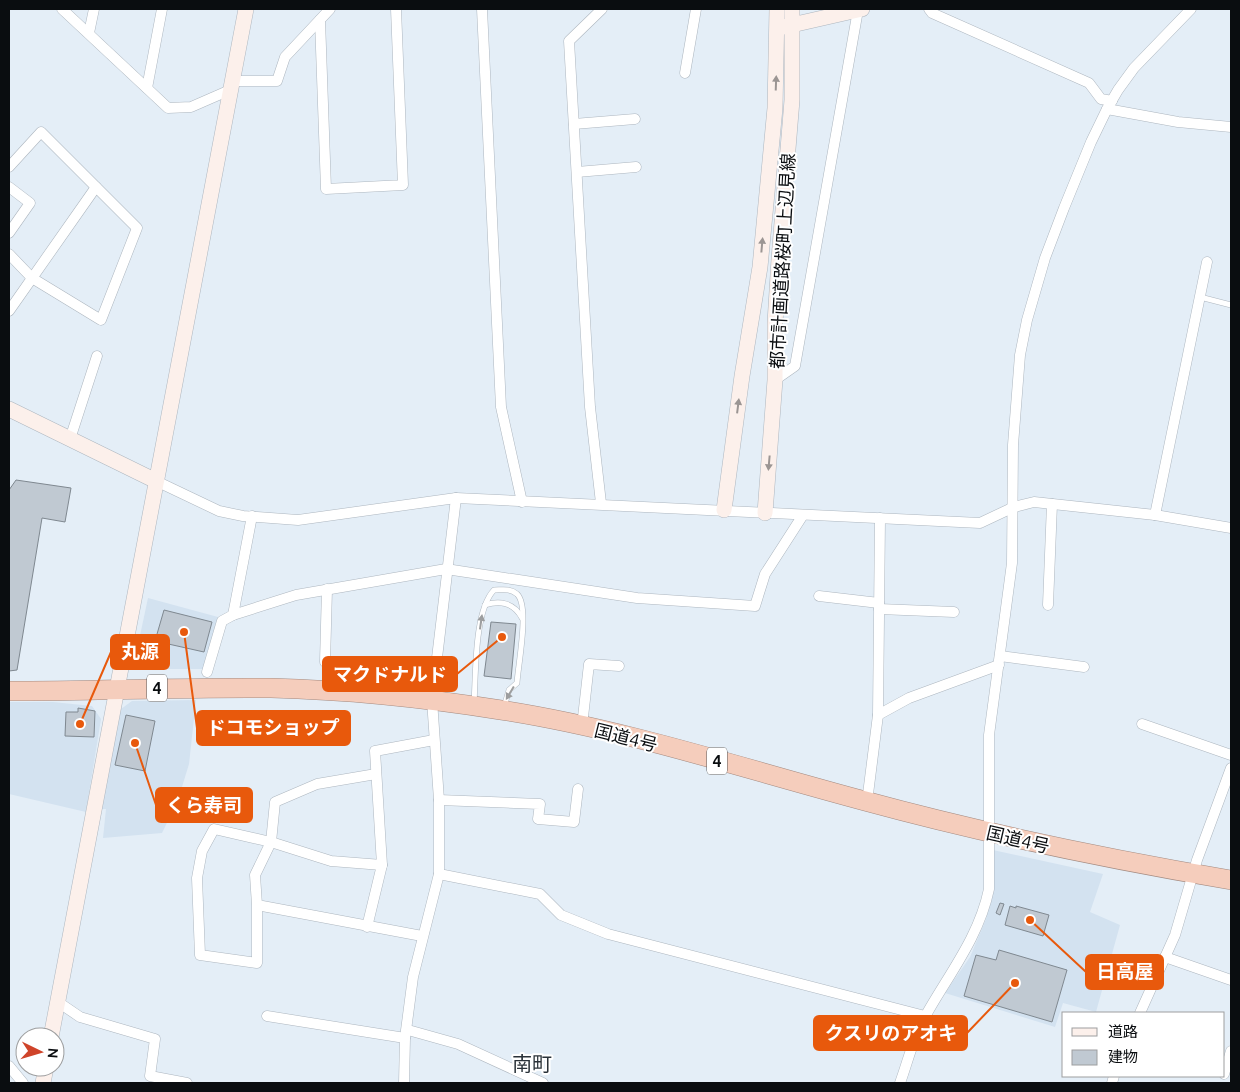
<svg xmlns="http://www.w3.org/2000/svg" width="1240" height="1092" font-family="Ubuntu,'Noto Sans JP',sans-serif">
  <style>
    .built { fill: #d3e2f0 }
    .building { fill: #c0c9d2; stroke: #7f8890 }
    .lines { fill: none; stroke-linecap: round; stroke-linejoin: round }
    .lane-casing { stroke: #adb6bf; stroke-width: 6 }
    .street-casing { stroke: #adb6bf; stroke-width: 11 }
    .secondary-casing { stroke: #adb6bf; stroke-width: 16 }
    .highway-casing { stroke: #a38a80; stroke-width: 20 }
    .lane { stroke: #fff; stroke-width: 5 }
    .street { stroke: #fff; stroke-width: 10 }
    .secondary { stroke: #fcf0eb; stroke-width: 15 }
    .highway { stroke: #f5cdbc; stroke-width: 19 }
    .oneway { fill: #9b9593 }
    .oneway2 { fill: #9d9e9f }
    .labels { text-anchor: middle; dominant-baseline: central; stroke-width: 4; stroke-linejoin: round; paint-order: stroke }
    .shield { fill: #fff; stroke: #545658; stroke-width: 1 }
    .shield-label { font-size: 16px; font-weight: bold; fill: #0a0d10 }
    .street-label { font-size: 18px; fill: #0a0d10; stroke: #fff }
    .quarter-label { font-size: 20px; fill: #2a3239; stroke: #fff }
    .leader { fill: none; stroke: #e8590c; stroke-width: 2 }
    .callout-dot { fill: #e8590c; stroke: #fff; stroke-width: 2 }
    .callout { fill: #e8590c; stroke: #e8590c; stroke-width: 2 }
    .callout-label { font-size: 19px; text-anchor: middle; font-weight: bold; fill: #fff }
  </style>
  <rect width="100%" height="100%" fill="#e4eef7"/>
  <g class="built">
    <path d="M148,598L218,617L204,669H151L143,661L138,645Z"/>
    <path d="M196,700L189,764L178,800L162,833L103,838L106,809H101L116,716L121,709L132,701Z"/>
    <path d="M9,702H53L92,706L101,719L86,812L9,794Z"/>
    <path d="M993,850L1103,874L1090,912L1120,925L1096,1012L1063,1003L1055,1027L945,993L970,957L986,919L993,886Z"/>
  </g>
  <g class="building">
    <path d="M16,480L71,488L65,522L42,518L17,670L9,671V490Z"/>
    <path d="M164,610L212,622L204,652L155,641Z"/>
    <path d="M491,622L516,624L511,679L484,676Z"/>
    <path d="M78,708L95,711L94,737L65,736L66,712H78Z"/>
    <path d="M126,715L155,721L145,771L115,765Z"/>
    <path d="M1000,903L1004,904L1000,915L996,913Z"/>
    <path d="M1010,906L1016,908V906L1049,915L1043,936L1005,925Z"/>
    <path d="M999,950L1067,970L1052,1022L964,996L976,955L996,960Z"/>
  </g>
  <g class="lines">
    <defs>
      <g id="lane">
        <path d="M1200,297L1231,305"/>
        <path d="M485,605C500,600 514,603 522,618"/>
        <path d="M474,703C476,674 474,611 494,590C502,590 510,588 517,594C530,606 518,665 517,683L509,690L504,707"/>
      </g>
      <g id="street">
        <path d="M62,9L168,108L191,107L230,90"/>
        <path d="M482,9L501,407L522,502"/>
        <path d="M929,9L932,13L1089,83L1101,99L1112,101"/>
        <path d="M320,20L326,189L403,185L396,9"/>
        <path d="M89,33L94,9"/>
        <path d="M685,73L696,9"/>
        <path d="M232,81H277L285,57L330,9"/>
        <path d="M147,88L162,9"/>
        <path d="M1107,109L1178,122L1231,127"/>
        <path d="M574,124L635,119"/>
        <path d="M9,167L41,132L137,228L101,320L32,278L9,254"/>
        <path d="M577,172L636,167"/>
        <path d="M9,187L30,203L9,233"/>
        <path d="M9,311L96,187"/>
        <path d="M775,380L795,366L858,10"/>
        <path d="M70,439L97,356"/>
        <path d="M156,481L219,511L243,516L298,520L456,498L980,523L1014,507L1034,502L1155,515L1231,528"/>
        <path d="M601,503L590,407L569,41L602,9"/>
        <path d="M1155,515L1207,262"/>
        <path d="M252,516L233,615L296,595L446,569L637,598L755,606L765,574L803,515"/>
        <path d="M819,596L879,603"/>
        <path d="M1048,605L1052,504"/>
        <path d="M879,609L954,612"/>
        <path d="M1000,656L1084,667"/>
        <path d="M325,662L327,589"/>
        <path d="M207,672L222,621L233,615"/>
        <path d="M878,715L909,698L999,665"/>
        <path d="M1142,724L1231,755"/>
        <path d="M582,726L589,664L619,666"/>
        <path d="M376,774L317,784L275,802L271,842L331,861L382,865"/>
        <path d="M439,800L540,804L538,819L574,822L578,789"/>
        <path d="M867,802L878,715L880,518"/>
        <path d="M439,874L540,894L561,915L608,934L925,1016"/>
        <path d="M257,905L255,875L271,842L214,829L202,851L197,878L200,955L257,963V905L422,936"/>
        <path d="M367,927L382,865L375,751L434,740"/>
        <path d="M1165,957L1231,980"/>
        <path d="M58,1002L80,1017L155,1039L150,1076L187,1083"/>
        <path d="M1140,1013L1175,935L1197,860L1231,768"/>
        <path d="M267,1016L405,1038"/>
        <path d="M408,1030L458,1044L543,1083"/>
        <path d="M9,1066L23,1083"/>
        <path d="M1224,1074L1231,1051"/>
        <path d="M404,1083L405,1038L413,977L439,874V800L432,700L456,498"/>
        <path d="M900,1083C908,1061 914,1035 926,1015C949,974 979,937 989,889V735L1012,563L1013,445L1020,355L1027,320L1045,258L1064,208L1091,142L1107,109L1118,90L1134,68L1191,9"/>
        <path d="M1112,1083L1114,1076"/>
      </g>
      <g id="secondary">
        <path d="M783,27L862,9"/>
        <path d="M9,409L156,481"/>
        <path d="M724,510L742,376L760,267L775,108L777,9"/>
        <path d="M765,513L775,380V323L779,259L792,100V9"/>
        <path d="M51,1037L246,9"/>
        <path d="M43,1083L46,1067"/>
      </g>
      <path id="highway" d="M9,691C96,691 184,687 271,688C349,690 425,698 501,710C624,729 745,769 865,801C986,834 1108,859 1231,880"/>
    </defs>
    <use href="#lane" class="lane-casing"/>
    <use href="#street" class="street-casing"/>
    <use href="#secondary" class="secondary-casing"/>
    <use href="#highway" class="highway-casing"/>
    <use href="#lane" class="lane"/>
    <use href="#street" class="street"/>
    <use href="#secondary" class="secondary"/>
    <use href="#highway" class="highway"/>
  </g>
  <defs><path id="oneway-solid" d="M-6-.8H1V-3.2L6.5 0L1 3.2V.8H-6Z" transform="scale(1.25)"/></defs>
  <g class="oneway">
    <use href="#oneway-solid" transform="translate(776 83) rotate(-88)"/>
    <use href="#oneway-solid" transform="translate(762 245) rotate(-85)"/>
    <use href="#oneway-solid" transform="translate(738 406) rotate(-83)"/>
    <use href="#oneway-solid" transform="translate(769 463) rotate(95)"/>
  </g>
  <g class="oneway2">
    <use href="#oneway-solid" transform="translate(481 622) rotate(-82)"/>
    <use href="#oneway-solid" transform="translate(510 693) rotate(121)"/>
  </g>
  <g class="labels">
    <g class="shield">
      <rect x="147" y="674.5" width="20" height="27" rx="4"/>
      <rect x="707" y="747.5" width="20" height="27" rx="4"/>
    </g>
    <g class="shield-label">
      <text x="157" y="688">4</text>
      <text x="717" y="761">4</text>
    </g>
    <g class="street-label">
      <text transform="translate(782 261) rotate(-87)">都市計画道路桜町上辺見線</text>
      <text transform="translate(626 737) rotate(14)">国道4号</text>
      <text transform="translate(1018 839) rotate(13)">国道4号</text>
    </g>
    <g class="quarter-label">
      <text x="532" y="1063">南町</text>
    </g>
  </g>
  <path class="leader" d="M80 724L111 652M502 637L457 674M184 632L197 728M135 743L156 805M1030 920L1086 972M1015 983L967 1033"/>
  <g class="callout-dot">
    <circle cx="80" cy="724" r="5"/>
    <circle cx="502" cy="637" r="5"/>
    <circle cx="184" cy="632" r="5"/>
    <circle cx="135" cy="743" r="5"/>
    <circle cx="1030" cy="920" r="5"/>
    <circle cx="1015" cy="983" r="5"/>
  </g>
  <g class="callout">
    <rect x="111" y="635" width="58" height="34" rx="5"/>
    <rect x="323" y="657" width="134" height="34" rx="5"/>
    <rect x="197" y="711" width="153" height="34" rx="5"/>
    <rect x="156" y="788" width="96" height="34" rx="5"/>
    <rect x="1086" y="955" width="77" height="34" rx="5"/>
    <rect x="814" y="1016" width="153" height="34" rx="5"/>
  </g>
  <g class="callout-label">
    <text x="140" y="658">丸源</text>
    <text x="390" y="681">マクドナルド</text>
    <text x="273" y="734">ドコモショップ</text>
    <text x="204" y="812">くら寿司</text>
    <text x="1125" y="978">日高屋</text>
    <text x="891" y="1040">クスリのアオキ</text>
  </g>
  <rect width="1240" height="1092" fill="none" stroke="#0a0d10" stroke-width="20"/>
  <rect x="1062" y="1012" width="162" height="65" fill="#ffffff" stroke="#9d9e9f"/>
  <rect x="1072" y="1028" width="25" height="8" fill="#fcf0eb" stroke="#9d9e9f"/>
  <text x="1108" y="1037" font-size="15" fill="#0a0d10">道路</text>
  <rect x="1072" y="1050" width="25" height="15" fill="#c0c9d2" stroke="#9d9e9f"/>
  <text x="1108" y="1062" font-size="15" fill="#0a0d10">建物</text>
  <g transform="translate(40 1052) rotate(95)"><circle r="24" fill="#ffffff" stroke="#9d9e9f"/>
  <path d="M0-4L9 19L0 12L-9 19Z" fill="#cf442a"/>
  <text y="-8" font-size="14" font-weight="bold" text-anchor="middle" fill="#0a0d10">N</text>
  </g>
</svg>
